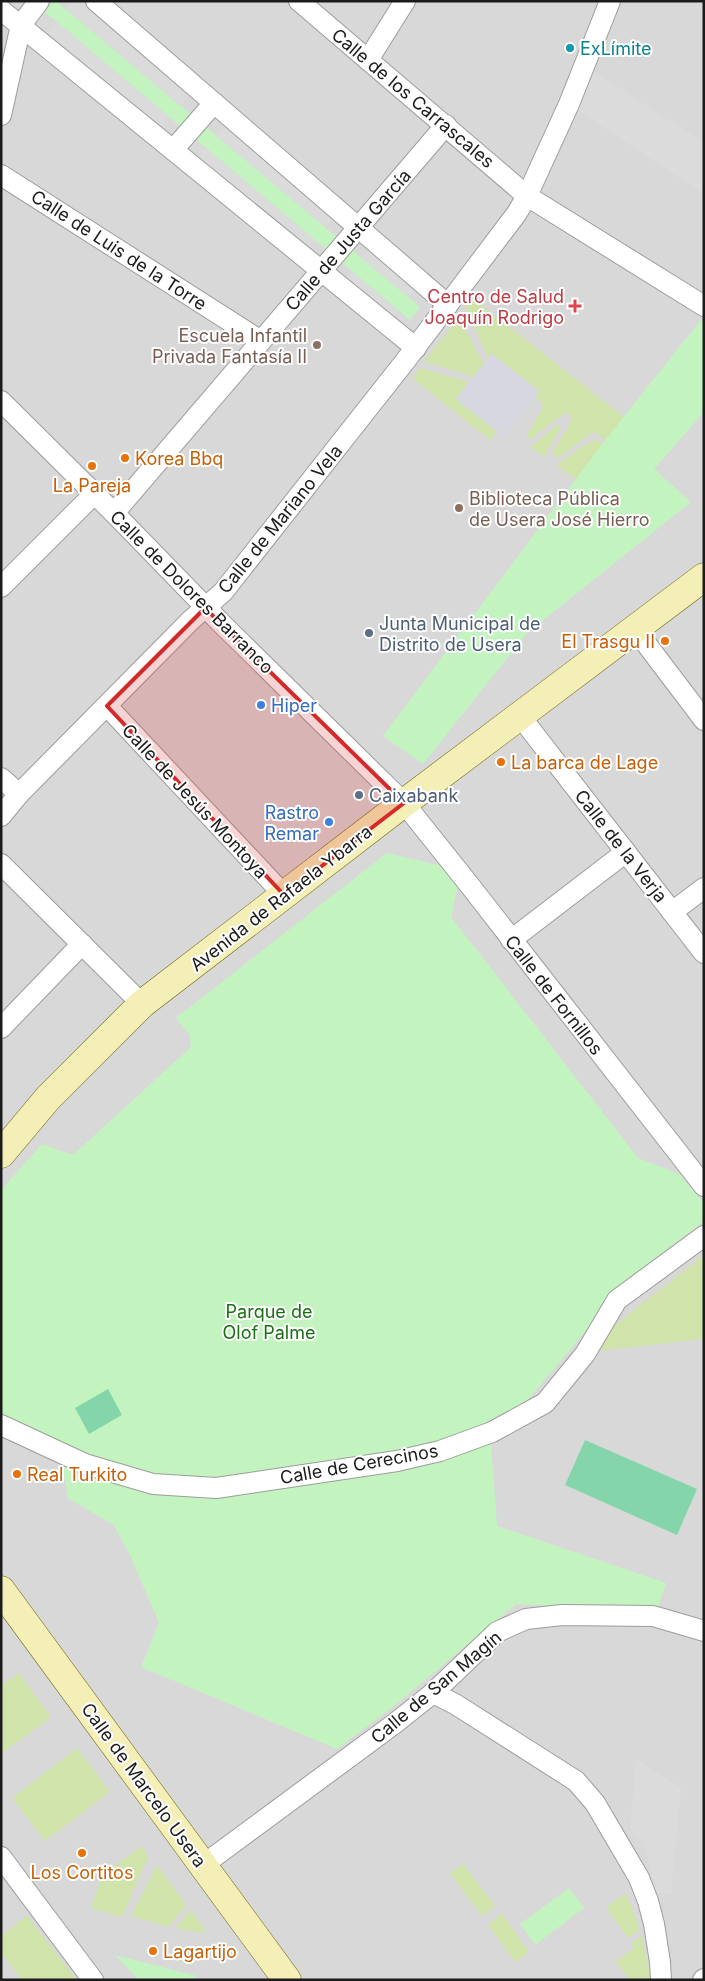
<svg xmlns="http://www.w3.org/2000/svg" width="705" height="1981" font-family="Inter,sans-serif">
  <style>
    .residential { fill: #d9d8d8 }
    .grass { fill: #cfe3aa }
    .park { fill: #c3f4c0 }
    .pitch { fill: #84d6aa }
    .parking { fill: #dbdbdb }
    .plaza { fill: #d6d7e1 }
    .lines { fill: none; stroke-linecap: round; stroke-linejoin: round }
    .minor-casing { stroke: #9c9c9c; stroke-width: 22 }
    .secondary-casing { stroke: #68640c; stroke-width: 29 }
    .minor { stroke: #fff; stroke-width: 20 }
    .secondary { stroke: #f4eeb7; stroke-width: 28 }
    .marked { fill: #d62828; fill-opacity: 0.2; stroke: #d62828; stroke-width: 4; stroke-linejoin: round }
    .culture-dot { fill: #0f9aa8; stroke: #fff; stroke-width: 2 }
    .health-dot { fill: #e0444e; stroke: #fff; stroke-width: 2 }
    .education-dot { fill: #8d6e63; stroke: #fff; stroke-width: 2 }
    .food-dot { fill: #e8710a; stroke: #fff; stroke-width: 2 }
    .service-dot { fill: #5c6f8a; stroke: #fff; stroke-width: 2 }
    .shop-dot { fill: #3f7fe0; stroke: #fff; stroke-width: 2 }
    .labels { text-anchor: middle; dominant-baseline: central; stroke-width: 4; stroke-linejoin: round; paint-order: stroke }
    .culture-label { font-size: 18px; fill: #0d838f; stroke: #fff; text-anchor: start }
    .street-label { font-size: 18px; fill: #1b1b1b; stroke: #fff }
    .health-label { font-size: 18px; fill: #be3a42; stroke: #fff; text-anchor: end }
    .education-label { font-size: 18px; fill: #785e54; stroke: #fff; text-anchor: end }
    .food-label { font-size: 18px; fill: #c56008; stroke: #fff; text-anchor: start }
    .service-label { font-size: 18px; fill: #4e5e75; stroke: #fff; text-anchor: start }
    .shop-label { font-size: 18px; fill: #366cbe; stroke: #fff; text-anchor: start }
    .park-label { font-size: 18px; fill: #196f13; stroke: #fff }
  </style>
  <rect width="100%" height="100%" fill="#ece7e1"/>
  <rect class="residential" x="1" y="1" width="703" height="1979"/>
  <g class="grass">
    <path d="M470,296L624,417L606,440L593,432L558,458L552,453L569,425L571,416L566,412L530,439L526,436L543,408L541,401L535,397L539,391L491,354L488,358L464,304Z"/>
    <path d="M459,318L484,364L473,377L424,361Z"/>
    <path d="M420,368L469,382L456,399L497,431L490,440L412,378Z"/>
    <path d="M557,425L560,426V429L544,457L530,447Z"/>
    <path d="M593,441H598L603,444L576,480L557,465L584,445Z"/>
    <path d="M704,1255V1339L597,1351L610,1329Z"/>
    <path d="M19,1673L51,1717L1,1754V1686Z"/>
    <path d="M77,1748L110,1792L45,1841L12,1798Z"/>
    <path d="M142,1846L148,1857L122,1917L91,1908L103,1874Z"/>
    <path d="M463,1864L495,1906L482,1916L450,1873Z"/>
    <path d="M157,1865L186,1905L169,1927L131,1916Z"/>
    <path d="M626,1893L640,1929L628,1938L606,1907Z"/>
    <path d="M190,1910L205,1929L201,1933L176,1928Z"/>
    <path d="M502,1914L529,1952L515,1962L488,1925Z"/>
    <path d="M27,1916L76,1979L22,1980L1,1952V1936Z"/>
    <path d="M642,1936L651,1980H629L616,1961L634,1948L631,1943Z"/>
  </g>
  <g class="park">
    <path d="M52,1H56L420,307L410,320L45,12Z"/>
    <path d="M704,316V412L654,469L691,502L527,633L423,764L383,736L603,443Z"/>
    <path d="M387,853L442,866L458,885L451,917L638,1158L679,1174L704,1203V1221L613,1290L594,1321L531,1396L509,1419L491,1445L497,1526L666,1583L657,1610L516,1604L390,1709L337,1749L141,1667L159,1623L130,1555L114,1525L68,1498L63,1469L28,1426L1,1414V1190L42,1144L73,1155L191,1047L190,1035L176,1018Z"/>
    <path d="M569,1888L584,1908L535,1945L520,1924Z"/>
    <path d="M115,1955L197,1976L194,1980H139Z"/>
  </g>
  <g class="pitch">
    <path d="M108,1389L122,1415L89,1434L75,1408Z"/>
    <path d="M585,1440L697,1489L677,1535L565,1485Z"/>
  </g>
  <g class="parking">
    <path d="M71,1H78L189,96L180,106L66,9Z"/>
    <path d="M56,21L169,117L161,128L47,32Z"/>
    <path d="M585,65L667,119L704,141V194L569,104Z"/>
    <path d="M224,127L333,219L325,227L217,136Z"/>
    <path d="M206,148L315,240L307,251L197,158Z"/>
    <path d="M369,248L416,289L408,297L361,258Z"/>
    <path d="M351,271L398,311L390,322L342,281Z"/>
    <path d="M636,1759L681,1788L671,1894L657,1893L644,1842L630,1834Z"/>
  </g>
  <path class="plaza" d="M492,354L539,391L504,437L456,399Z"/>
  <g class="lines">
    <defs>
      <g id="minor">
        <path d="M96,1L448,305"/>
        <path d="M299,1L527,196L704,306"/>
        <path d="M1,10L416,348"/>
        <path d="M368,60L405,1"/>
        <path d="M1,115L21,25L39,1"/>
        <path d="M173,150L214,103"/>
        <path d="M1,175L261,341"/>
        <path d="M1,401L114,513L220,622L404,803L471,887L704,1186"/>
        <path d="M114,513L446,125"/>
        <path d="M1,587L94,494"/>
        <path d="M635,629L704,720"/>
        <path d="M107,706L284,895"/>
        <path d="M520,716L704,953"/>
        <path d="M1,778L19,794"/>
        <path d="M1,816L19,794L191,620L223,592L406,360L517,213L527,196L569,104L610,1"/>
        <path d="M1,864L142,1004"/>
        <path d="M672,912L704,888"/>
        <path d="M511,940L626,852"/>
        <path d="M1,1028L82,944"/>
        <path d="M1,1425L85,1464L153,1484L216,1488L397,1461L440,1451L492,1432L545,1403L585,1354L617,1300L704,1236"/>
        <path d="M433,1693L455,1704L576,1781L595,1803L639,1878L648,1901L654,1924L660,1962L661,1980"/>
        <path d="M1,1857L93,1980"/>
        <path d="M203,1865L394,1724L433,1693L497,1632L526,1619L562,1615L653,1616L704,1631"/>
        <path d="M703,1980L704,1979"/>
      </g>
      <g id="secondary">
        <path d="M1,1154L48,1098L142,1004L392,812L704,577"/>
        <path d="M1,1590L287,1980"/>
      </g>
    </defs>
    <use href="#minor" class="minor-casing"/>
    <use href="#secondary" class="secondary-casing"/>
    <use href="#minor" class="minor"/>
    <use href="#secondary" class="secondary"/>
  </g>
  <path class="marked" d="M205,608L404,803L284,895L107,706Z"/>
  <circle class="culture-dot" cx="570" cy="48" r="5"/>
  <path class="health-dot" d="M572.5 298.5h5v5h5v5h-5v5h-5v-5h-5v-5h5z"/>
  <g class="education-dot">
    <circle cx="317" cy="345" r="5"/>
    <circle cx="459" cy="508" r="5"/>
  </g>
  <g class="food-dot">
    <circle cx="125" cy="458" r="5"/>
    <circle cx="92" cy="466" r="5"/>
    <circle cx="665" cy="641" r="5"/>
    <circle cx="501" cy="762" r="5"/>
    <circle cx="17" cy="1474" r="5"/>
    <circle cx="82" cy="1853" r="5"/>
    <circle cx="153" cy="1951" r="5"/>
  </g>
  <g class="service-dot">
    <circle cx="369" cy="633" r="5"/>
    <circle cx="359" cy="795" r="5"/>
  </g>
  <g class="shop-dot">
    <circle cx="261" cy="705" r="5"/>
    <circle cx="329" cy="822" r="5"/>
  </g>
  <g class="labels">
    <g class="culture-label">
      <text x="580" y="48">ExLímite</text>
    </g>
    <g class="street-label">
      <text transform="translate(413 98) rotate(40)">Calle de los Carrascales</text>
      <text transform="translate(348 240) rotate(-49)">Calle de Justa García</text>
      <text transform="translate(119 250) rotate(33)">Calle de Luis de la Torre</text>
      <text transform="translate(280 519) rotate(-51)">Calle de Mariano Vela</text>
      <text transform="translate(192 592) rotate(45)">Calle de Dolores Barranco</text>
      <text transform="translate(195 801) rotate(47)">Calle de Jesús Montoya</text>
      <text transform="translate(621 846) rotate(52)">Calle de la Verja</text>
      <text transform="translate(281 898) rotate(-38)">Avenida de Rafaela Ybarra</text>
      <text transform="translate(554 995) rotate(52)">Calle de Fornillos</text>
      <text transform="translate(359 1464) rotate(-10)">Calle de Cerecinos</text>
      <text transform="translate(436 1687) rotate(-40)">Calle de San Magín</text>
      <text transform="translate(144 1785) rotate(54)">Calle de Marcelo Usera</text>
    </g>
    <g class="health-label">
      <text x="564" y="296">Centro de Salud<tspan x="564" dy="21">Joaquín Rodrigo</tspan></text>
    </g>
    <g class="education-label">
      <text x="307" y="335">Escuela Infantil<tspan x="307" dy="21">Privada Fantasía II</tspan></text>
      <text x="469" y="498" text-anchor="start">Biblioteca Pública<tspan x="469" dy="21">de Usera José Hierro</tspan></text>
    </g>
    <g class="food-label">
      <text x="135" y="458">Korea Bbq</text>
      <text x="92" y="485" text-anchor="middle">La Pareja</text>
      <text x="655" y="641" text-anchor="end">El Trasgu II</text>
      <text x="511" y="762">La barca de Lage</text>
      <text x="27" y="1474">Real Turkito</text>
      <text x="82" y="1872" text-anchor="middle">Los Cortitos</text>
      <text x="163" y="1951">Lagartijo</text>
    </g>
    <g class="service-label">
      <text x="379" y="623">Junta Municipal de<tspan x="379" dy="21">Distrito de Usera</tspan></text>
      <text x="369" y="795">Caixabank</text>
    </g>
    <g class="shop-label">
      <text x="271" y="705">Hiper</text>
      <text x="319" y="812" text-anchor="end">Rastro<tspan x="319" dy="21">Remar</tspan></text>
    </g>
    <g class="park-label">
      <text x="269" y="1311">Parque de<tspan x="269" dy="21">Olof Palme</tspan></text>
    </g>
  </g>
  <rect width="705" height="1981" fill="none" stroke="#1b1b1b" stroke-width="5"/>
</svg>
